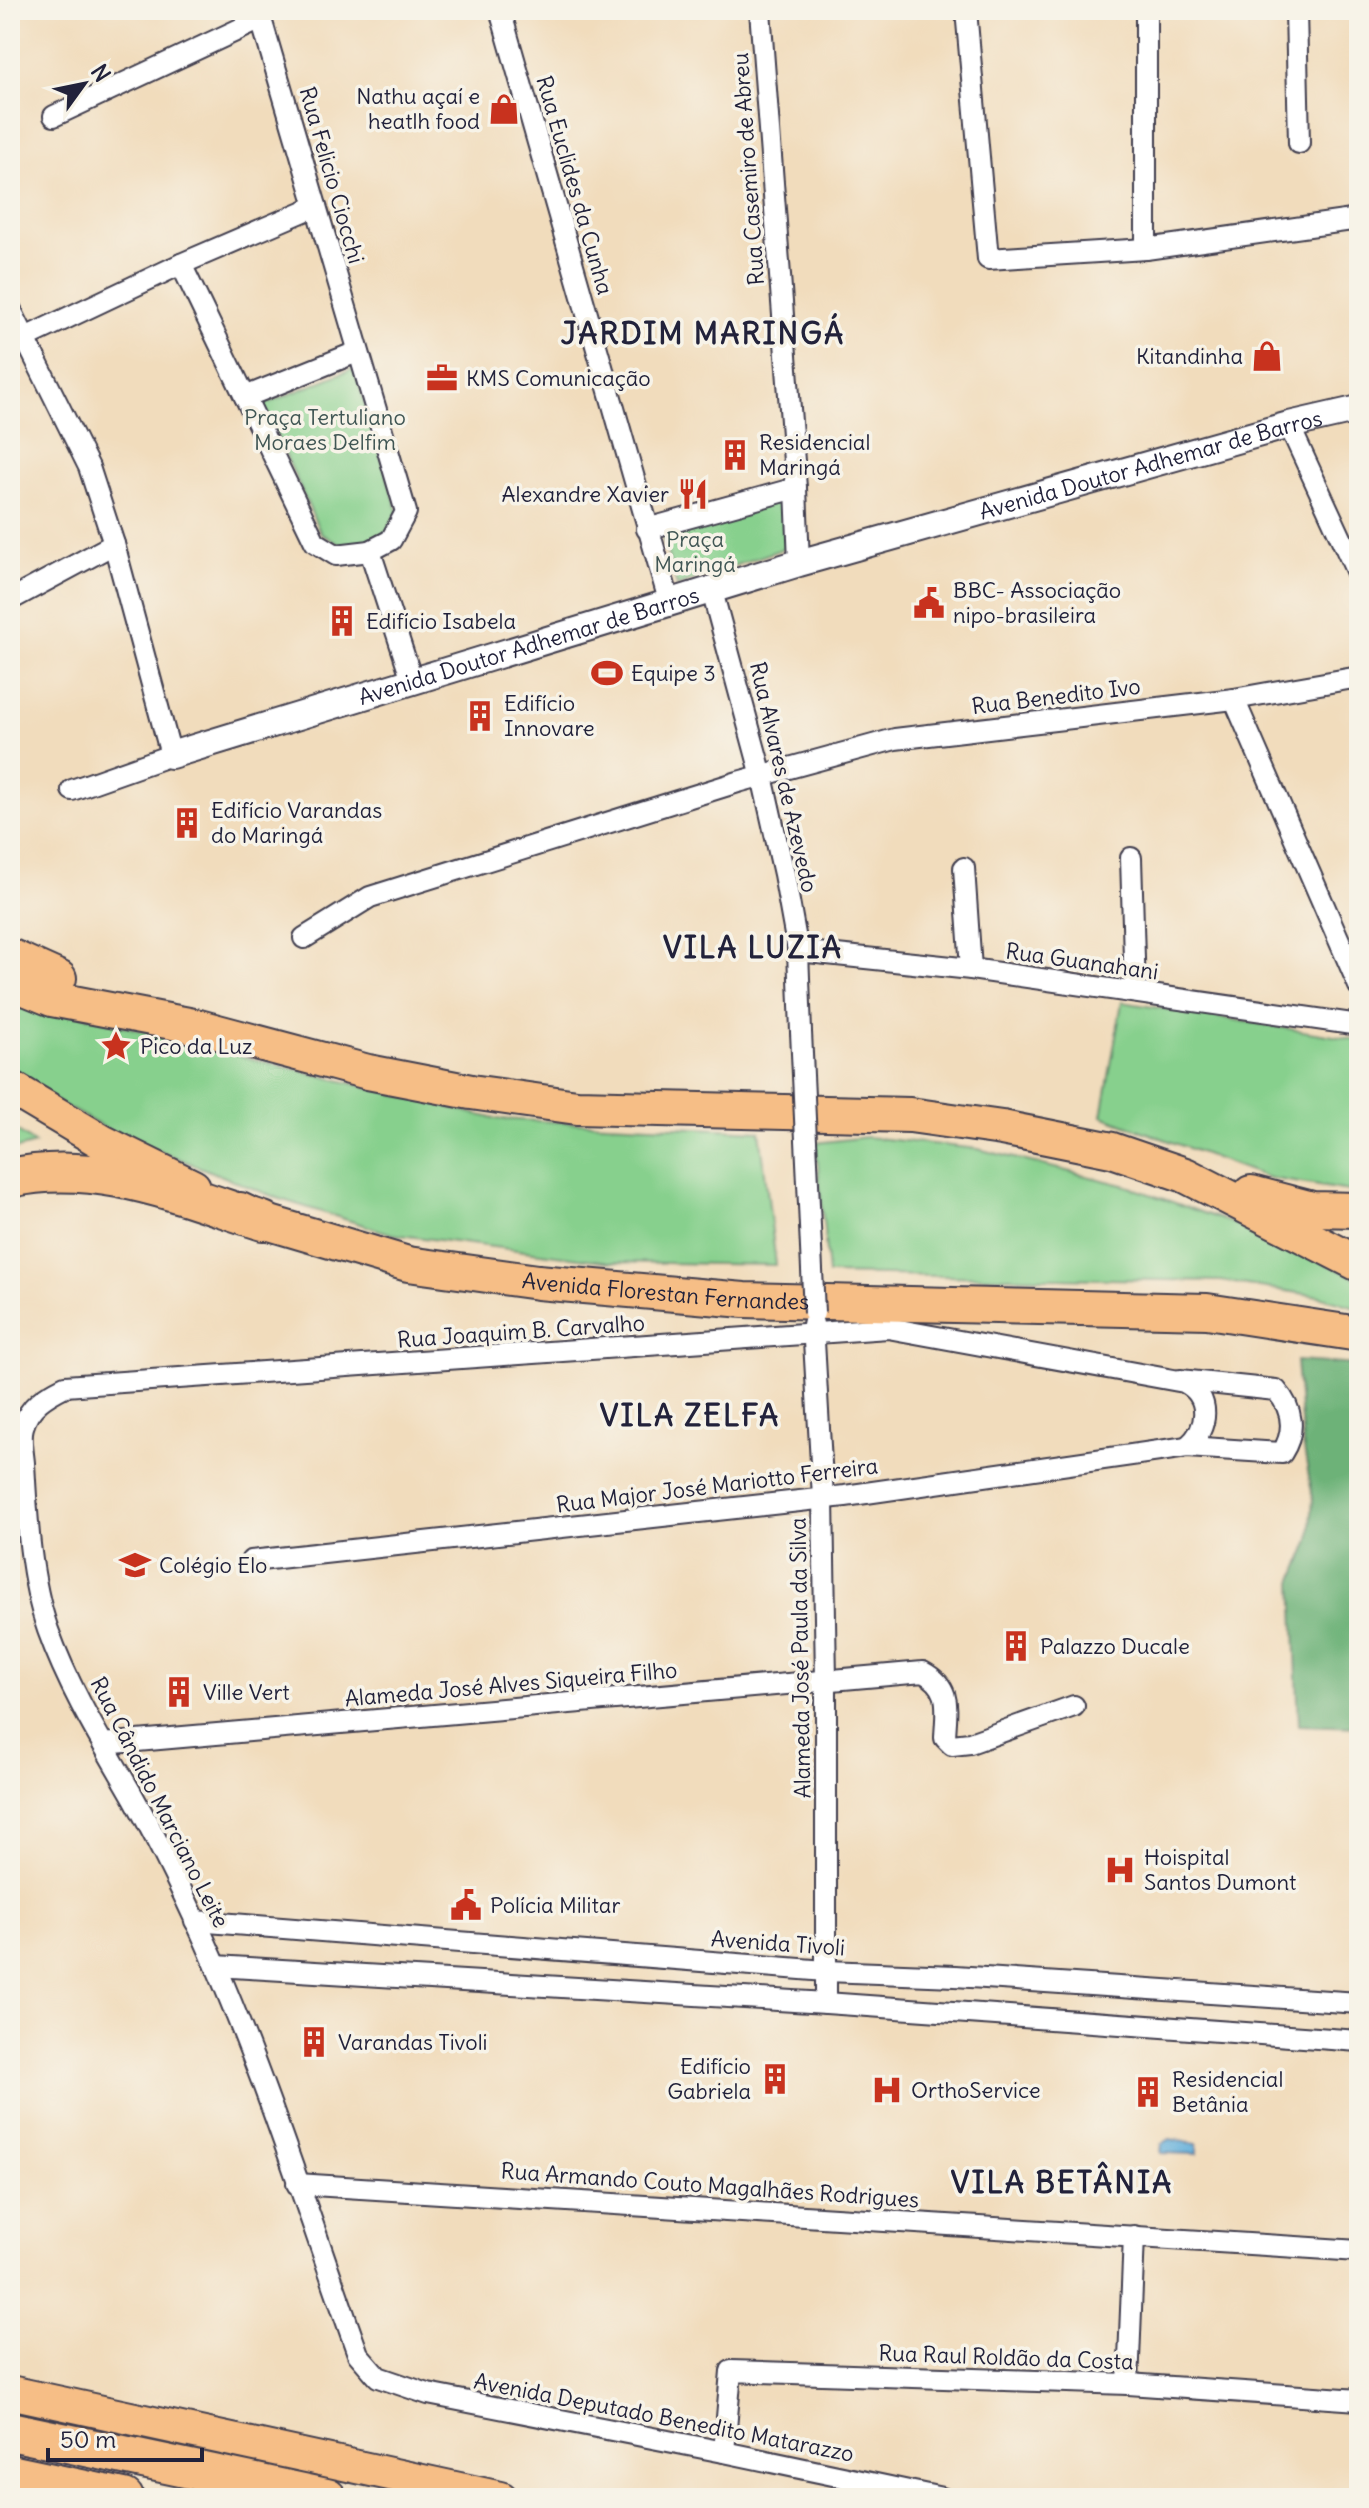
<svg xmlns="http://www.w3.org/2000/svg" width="1369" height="2508" font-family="Delius,sans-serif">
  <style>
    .green { fill: #87d08d; stroke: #547964; stroke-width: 2 }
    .forest { fill: #6db278; stroke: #486a5a; stroke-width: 2 }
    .water { fill: #62afdb; stroke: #42688b; stroke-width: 2 }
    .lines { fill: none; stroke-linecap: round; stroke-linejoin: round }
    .minor-casing { stroke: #413e4e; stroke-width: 24 }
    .tertiary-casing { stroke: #413e4e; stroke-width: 30 }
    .primary-casing { stroke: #413e4e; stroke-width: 36 }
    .trunk-casing { stroke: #413e4e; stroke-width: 38 }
    .motorway-casing { stroke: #413e4e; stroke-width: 42 }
    .minor { stroke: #fff; stroke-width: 20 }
    .tertiary { stroke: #fff; stroke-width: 26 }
    .primary { stroke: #f6be86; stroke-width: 32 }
    .trunk { stroke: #f6be86; stroke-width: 34 }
    .motorway { stroke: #f6be86; stroke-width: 38 }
    .minor-bridge-casing { stroke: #413e4e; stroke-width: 24; stroke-linecap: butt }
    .minor-bridge { stroke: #fff; stroke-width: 20 }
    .labels { text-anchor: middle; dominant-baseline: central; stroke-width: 7; stroke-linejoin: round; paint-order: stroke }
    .poi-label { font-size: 22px; fill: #22223b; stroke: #f7f3e8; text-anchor: start }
    .street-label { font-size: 22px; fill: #22223b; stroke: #f7f3e8 }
    .park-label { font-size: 22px; fill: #405654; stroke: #f7f3e8 }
    .district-label { font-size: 30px; font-weight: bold; letter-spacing: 2px; fill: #22223b; stroke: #f7f3e8 }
  </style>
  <rect width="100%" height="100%" fill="#f7f3e8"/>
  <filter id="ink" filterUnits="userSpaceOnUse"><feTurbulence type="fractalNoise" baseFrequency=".0125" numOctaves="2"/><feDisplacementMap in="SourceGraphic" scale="16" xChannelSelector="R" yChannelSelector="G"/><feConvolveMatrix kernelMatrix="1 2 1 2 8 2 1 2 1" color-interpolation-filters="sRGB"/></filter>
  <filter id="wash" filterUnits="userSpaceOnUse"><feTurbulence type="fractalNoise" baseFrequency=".006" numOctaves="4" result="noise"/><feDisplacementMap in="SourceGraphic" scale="32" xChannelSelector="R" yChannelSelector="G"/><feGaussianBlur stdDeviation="1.8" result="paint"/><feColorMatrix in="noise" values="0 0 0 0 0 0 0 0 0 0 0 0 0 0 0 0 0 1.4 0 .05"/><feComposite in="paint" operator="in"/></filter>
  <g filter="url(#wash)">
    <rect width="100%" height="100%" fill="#f1dcbc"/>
    <g class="green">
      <path d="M354,368L398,511L385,535L367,544L343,546L321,534L263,405Z"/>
      <path d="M784,500L785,548L677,586L661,533Z"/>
      <path d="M10,996L192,1044L496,1119L760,1131L776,1265L610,1262L392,1234L277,1198L110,1131L10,1076Z"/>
      <path d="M1122,1002L1359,1040V1189L1349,1191L1269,1178L1102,1116Z"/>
      <path d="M10,1126L35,1144L10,1151Z"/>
      <path d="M867,1137L978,1149L1127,1186L1257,1232L1359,1279V1308L1319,1296L1221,1281L828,1274L816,1143Z"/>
    </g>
    <path class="forest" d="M1296,1361L1359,1365V1727L1299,1725L1293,1582L1310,1540L1313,1498L1303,1444Z"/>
    <path class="water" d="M1170,2139L1197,2144V2154L1161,2153L1162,2144Z"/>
  </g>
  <g filter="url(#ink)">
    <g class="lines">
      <defs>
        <g id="minor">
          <path d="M500,10L670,604"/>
          <path d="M760,10L796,488L799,563"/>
          <path d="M966,10L988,259L1146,249L1359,219"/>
          <path d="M1146,10V249"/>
          <path d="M1296,10L1299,143"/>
          <path d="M54,116L261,19L406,512L391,540L370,551L336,555L315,542L181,264"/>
          <path d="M10,308L89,467L114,544L171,755L72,790"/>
          <path d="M25,338L181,264L316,206"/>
          <path d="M245,397L357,352"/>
          <path d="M1289,425L1359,577"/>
          <path d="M647,529L796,488"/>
          <path d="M370,551L413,683"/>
          <path d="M712,591L762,776L784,874L798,951L801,1032"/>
          <path d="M10,600L114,544"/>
          <path d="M1234,699L1359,986"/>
          <path d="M1131,858L1135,992"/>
          <path d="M964,868L971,969"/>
          <path d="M304,938L370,897L738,782L895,739L1234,699L1359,677"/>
          <path d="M798,951L971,969L1359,1025"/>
          <path d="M813,1324L823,1498L826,1680V2003"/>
          <path d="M251,1561L845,1496L1187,1447L1282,1453C1296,1431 1293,1409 1276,1390L1180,1380"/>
          <path d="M103,1744L923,1672C953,1688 946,1709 945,1738L952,1745L970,1743L1074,1706"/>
          <path d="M195,1921L826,1971L955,1976L1359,2003"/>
          <path d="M216,1966L826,2003L1359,2041"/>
          <path d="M297,2184L1359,2251"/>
          <path d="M1128,2384L1134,2236"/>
          <path d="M724,2452L731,2371L1128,2384L1359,2400"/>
          <path d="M942,2498L724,2452L428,2394L378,2377L358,2354C312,2225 270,2092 216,1966C191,1909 164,1852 134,1798C103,1744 69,1689 48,1630C30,1578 27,1518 24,1463C23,1452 20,1437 23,1427C29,1405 47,1395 65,1386L888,1328L1184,1382C1212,1396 1209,1429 1187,1447"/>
        </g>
        <g id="tertiary">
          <path id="s1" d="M171,755L799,563L1289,425L1359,409"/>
        </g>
        <path id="primary" d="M10,2392L501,2498"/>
        <g id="trunk">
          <path d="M10,956L59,978"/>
          <path d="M10,982L52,999L199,1027L368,1072L471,1092L577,1107L910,1115L1002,1128L1112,1150L1185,1175L1359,1264"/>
          <path d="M10,1087L104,1143L193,1187"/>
          <path d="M1251,1193L1312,1209L1359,1210"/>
          <path id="s2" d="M240,1210L263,1221L408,1264L538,1282L744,1300L1207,1311L1359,1334"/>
        </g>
        <g id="motorway">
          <path d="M10,1178C97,1158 181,1195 263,1221"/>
          <path d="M10,2431L327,2498"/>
          <path d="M10,2474L124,2498"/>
        </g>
      </defs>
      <use href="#minor" class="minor-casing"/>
      <use href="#tertiary" class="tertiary-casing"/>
      <use href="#primary" class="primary-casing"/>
      <use href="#trunk" class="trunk-casing"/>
      <use href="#motorway" class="motorway-casing"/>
      <use href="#minor" class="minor"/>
      <use href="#tertiary" class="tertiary"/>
      <use href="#primary" class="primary"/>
      <use href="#trunk" class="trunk"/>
      <use href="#motorway" class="motorway"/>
      <defs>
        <path id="minor-bridge" d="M801,1032L814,1313"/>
      </defs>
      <use href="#minor-bridge" class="minor-bridge-casing"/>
      <use href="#minor-bridge" class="minor-bridge"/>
    </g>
  </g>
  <defs>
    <symbol id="shop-bare" viewBox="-9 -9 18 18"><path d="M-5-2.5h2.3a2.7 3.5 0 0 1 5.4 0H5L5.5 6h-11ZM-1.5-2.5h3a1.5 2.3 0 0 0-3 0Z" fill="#c8321e" stroke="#f7f3e8" stroke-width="2.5" paint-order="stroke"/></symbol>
    <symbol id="office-bare" viewBox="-9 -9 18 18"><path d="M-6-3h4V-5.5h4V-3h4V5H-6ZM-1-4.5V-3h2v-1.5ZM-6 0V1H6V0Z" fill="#c8321e" stroke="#f7f3e8" stroke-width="2.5" paint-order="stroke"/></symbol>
    <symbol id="building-bare" viewBox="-9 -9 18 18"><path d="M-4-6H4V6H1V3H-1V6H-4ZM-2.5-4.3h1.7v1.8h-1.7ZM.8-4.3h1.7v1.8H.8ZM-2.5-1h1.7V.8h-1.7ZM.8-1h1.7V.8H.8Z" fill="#c8321e" stroke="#f7f3e8" stroke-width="2.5" paint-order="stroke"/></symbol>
    <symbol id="restaurant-bare" viewBox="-9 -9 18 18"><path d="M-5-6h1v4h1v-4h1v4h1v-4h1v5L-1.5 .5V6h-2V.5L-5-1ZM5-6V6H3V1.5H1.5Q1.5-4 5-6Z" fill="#c8321e" stroke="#f7f3e8" stroke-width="2.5" paint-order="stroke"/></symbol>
    <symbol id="civic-bare" viewBox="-9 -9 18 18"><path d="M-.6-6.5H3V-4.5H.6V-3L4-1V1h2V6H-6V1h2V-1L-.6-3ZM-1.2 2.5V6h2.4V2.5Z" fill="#c8321e" stroke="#f7f3e8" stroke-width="2.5" paint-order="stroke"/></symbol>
    <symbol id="stadium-bare" viewBox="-9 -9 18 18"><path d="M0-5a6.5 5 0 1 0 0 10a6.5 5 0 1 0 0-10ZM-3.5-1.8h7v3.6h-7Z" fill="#c8321e" stroke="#f7f3e8" stroke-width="2.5" paint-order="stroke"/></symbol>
    <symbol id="sight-bare" viewBox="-9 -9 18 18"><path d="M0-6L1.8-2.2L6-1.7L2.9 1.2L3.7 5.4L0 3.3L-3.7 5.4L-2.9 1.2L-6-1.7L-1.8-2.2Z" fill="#c8321e" stroke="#f7f3e8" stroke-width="2.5" paint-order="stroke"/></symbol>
    <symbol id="school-bare" viewBox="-9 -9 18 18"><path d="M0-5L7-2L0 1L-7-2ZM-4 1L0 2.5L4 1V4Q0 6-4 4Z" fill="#c8321e" stroke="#f7f3e8" stroke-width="2.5" paint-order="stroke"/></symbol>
    <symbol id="hospital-bare" viewBox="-9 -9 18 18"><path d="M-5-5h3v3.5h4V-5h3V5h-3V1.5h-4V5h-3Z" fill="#c8321e" stroke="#f7f3e8" stroke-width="2.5" paint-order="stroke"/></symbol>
  </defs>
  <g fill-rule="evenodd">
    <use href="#shop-bare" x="482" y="87" width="44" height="44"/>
    <use href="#shop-bare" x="1245" y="334" width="44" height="44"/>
    <use href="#office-bare" x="420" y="356" width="44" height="44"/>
    <use href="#building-bare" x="713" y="433" width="44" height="44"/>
    <use href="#restaurant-bare" x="671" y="472" width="44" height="44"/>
    <use href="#civic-bare" x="907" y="581" width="44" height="44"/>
    <use href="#building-bare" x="320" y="599" width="44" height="44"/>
    <use href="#stadium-bare" x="585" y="651" width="44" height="44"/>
    <use href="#building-bare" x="458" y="694" width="44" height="44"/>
    <use href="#building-bare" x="165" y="801" width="44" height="44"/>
    <use href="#sight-bare" x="94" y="1024" width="44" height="44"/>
    <use href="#school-bare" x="113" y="1543" width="44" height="44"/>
    <use href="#building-bare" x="994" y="1624" width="44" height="44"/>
    <use href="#building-bare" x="157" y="1670" width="44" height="44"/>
    <use href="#hospital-bare" x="1098" y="1848" width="44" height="44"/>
    <use href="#civic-bare" x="444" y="1883" width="44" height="44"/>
    <use href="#building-bare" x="292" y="2020" width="44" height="44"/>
    <use href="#building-bare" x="753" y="2057" width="44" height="44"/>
    <use href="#hospital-bare" x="865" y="2068" width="44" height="44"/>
    <use href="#building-bare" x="1126" y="2070" width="44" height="44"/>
  </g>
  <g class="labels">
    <g class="poi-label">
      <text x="480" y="96" text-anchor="end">Nathu açaí e<tspan x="480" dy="25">heatlh food</tspan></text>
      <text x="1243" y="356" text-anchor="end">Kitandinha</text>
      <text x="466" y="378">KMS Comunicação</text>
      <text x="759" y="442">Residencial<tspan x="759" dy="25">Maringá</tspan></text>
      <text x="669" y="494" text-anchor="end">Alexandre Xavier</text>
      <text x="953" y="590">BBC- Associação<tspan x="953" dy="25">nipo-brasileira</tspan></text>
      <text x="366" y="621">Edifício Isabela</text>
      <text x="631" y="673">Equipe 3</text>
      <text x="504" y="703">Edifício<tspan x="504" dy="25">Innovare</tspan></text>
      <text x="211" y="810">Edifício Varandas<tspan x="211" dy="25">do Maringá</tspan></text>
      <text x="140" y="1046">Pico da Luz</text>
      <text x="159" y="1565">Colégio Elo</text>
      <text x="1040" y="1646">Palazzo Ducale</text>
      <text x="203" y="1692">Ville Vert</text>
      <text x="1144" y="1857">Hoispital<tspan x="1144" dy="25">Santos Dumont</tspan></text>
      <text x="490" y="1905">Polícia Militar</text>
      <text x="338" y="2042">Varandas Tivoli</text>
      <text x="751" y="2066" text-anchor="end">Edifício<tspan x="751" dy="25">Gabriela</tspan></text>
      <text x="1172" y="2079">Residencial<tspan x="1172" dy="25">Betânia</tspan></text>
      <text x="911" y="2090">OrthoService</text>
    </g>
    <g class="street-label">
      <text transform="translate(748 169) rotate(-94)">Rua Casemiro de Abreu</text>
      <text transform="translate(332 175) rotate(74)">Rua Felicio Ciocchi</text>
      <text transform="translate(575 185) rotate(74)">Rua Euclides da Cunha</text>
      <text stroke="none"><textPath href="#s1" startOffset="1022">Avenida Doutor Adhemar de Barros</textPath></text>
      <text stroke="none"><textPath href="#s1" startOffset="374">Avenida Doutor Adhemar de Barros</textPath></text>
      <text transform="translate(1056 696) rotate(-7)">Rua Benedito Ivo</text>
      <text transform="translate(784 777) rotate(77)">Rua Alvares de Azevedo</text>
      <text transform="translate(1082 961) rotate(8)">Rua Guanahani</text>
      <text stroke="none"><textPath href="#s2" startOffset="436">Avenida Florestan Fernandes</textPath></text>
      <text transform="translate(521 1331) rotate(-4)">Rua Joaquim B. Carvalho</text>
      <text transform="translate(717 1485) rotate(-7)">Rua Major José Mariotto Ferreira</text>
      <text transform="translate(800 1658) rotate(-91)">Alameda José Paula da Silva</text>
      <text transform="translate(511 1684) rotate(-5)">Alameda José Alves Siqueira Filho</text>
      <text transform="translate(160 1802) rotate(63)">Rua Cândido Marciano Leite</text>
      <text transform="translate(778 1943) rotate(4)">Avenida Tivoli</text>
      <text transform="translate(710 2185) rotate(4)">Rua Armando Couto Magalhães Rodrigues</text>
      <text transform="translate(1006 2357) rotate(2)">Rua Raul Roldão da Costa</text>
      <text transform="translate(664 2417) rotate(11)">Avenida Deputado Benedito Matarazzo</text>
    </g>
    <g class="park-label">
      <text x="325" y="417">Praça Tertuliano<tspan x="325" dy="25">Moraes Delfim</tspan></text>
      <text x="695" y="539">Praça<tspan x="695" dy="25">Maringá</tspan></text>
    </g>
    <g class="district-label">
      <text x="703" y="333">JARDIM MARINGÁ</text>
      <text x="753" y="947">VILA LUZIA</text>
      <text x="690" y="1415">VILA ZELFA</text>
      <text x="1062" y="2182">VILA BETÂNIA</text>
    </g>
  </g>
  <rect width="1369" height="2508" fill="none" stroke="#f7f3e8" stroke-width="40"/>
  <g transform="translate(84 84) rotate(57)" stroke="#f7f3e8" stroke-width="6" paint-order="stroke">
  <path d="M0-6L14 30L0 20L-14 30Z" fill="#22223b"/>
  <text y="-12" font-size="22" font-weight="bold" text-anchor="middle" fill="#22223b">N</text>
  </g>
  <path d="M48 2448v12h154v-12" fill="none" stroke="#22223b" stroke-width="4"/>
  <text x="60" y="2448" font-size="24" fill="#22223b" stroke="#f7f3e8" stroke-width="6" paint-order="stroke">50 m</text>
</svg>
